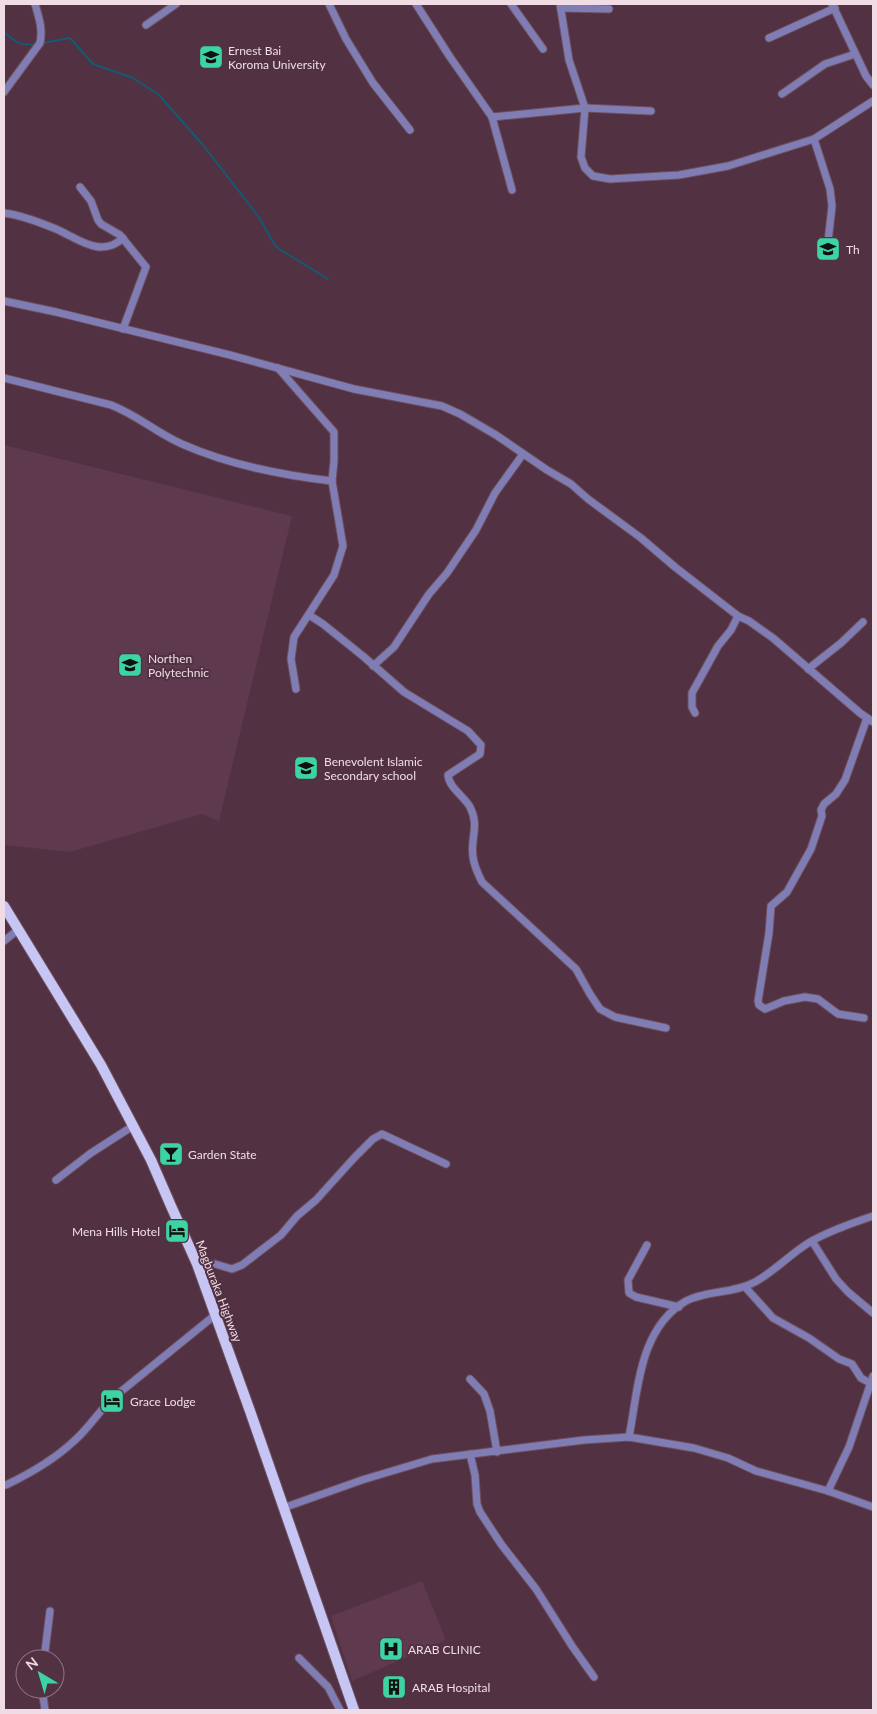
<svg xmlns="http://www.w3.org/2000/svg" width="877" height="1714" font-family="Lato,sans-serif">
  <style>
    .built { fill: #5f394e }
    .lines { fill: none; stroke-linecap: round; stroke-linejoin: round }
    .stream { stroke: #145a73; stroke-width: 2 }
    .street-casing { stroke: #6e505f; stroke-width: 9 }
    .primary-casing { stroke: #6e505f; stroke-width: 12 }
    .street { stroke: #807db5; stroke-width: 7 }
    .primary { stroke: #c7c5f4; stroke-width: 10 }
    .labels { text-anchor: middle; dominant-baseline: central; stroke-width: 4; stroke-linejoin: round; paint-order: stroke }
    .poi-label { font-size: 12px; fill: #f0dce5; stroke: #513142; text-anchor: start }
    .street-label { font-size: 12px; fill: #f0dce5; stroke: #513142 }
  </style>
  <rect width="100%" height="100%" fill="#513142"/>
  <g class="built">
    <path d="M4,445L292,516L219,821L202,814L70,852L4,845Z"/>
    <path d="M422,1581L446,1640L352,1681L331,1616Z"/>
  </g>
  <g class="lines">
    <g class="stream">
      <path d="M4,32C16,43 21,46 37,44"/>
      <path d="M42,43L70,38L93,64L133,78L159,95L203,145L258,216L276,247L328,279"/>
    </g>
    <defs>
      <g id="street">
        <path d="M329,4L346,39L373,83L410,130"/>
        <path d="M416,4L450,57L492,117L512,190"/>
        <path d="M511,4L543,49"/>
        <path d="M560,4L569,60L585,108L581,157L585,168L593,176L610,179L679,175L728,166L814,139L873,101"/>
        <path d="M832,4L866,76L873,85"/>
        <path d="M561,8L609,9"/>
        <path d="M146,25L176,4"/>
        <path d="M769,38L835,8"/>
        <path d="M4,92L40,43C43,29 39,18 35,4"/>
        <path d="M782,94L825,64L855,54"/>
        <path d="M492,117L585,108L651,111"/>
        <path d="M814,139L830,189L832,206L828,242"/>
        <path d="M80,187L91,201L98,220L101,224L120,235L146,267L123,329"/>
        <path d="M4,213C21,215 39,222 56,229C77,238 101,259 123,238"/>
        <path d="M4,301L56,312L230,355L354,389L442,406L460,414L496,435L547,470L571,484L588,499L641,538L675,567L738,616L749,621L773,638L860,713L873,722"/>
        <path d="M278,368L334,432V461L332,481L343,546L334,575L294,637L291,659L296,689"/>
        <path d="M4,378L111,405C137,415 157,433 182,444C229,465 281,475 332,481"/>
        <path d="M309,615L323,624L364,657L404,692L468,731L481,745L480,754L448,775C449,788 464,796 470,807C480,827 470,837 473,857C474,866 478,874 482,882L576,969L590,994L600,1009L615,1017L666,1028"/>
        <path d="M373,666L394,647L429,594L447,573L476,530L495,493L523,454"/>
        <path d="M808,669L841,643L863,622"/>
        <path d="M695,713L692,707V693L718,646L731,630L738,616"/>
        <path d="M4,941L19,929"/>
        <path d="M864,1018L838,1014L818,999L805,997L784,1001L765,1009L759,1005L758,1001L769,933L771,906L787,892L811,849L822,816L821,810L824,804L836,794L845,780L867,718"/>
        <path d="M56,1180L91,1153L133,1126"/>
        <path d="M812,1241L836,1279L848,1292L873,1313"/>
        <path d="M647,1245L628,1280L629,1293L636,1297L679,1307"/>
        <path d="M197,1264H215L232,1269L242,1265L281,1235L297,1216L316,1200L354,1158L373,1139L382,1134L446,1164"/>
        <path d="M745,1287L773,1318L809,1338L839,1359L852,1364L861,1378L870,1383"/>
        <path d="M470,1379L484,1394L490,1411L497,1452"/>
        <path d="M629,1437C638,1391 639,1328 686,1301C707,1290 733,1294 755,1282C775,1271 790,1254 810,1242C829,1231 852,1223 873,1216"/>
        <path d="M470,1454L475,1475L477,1504L480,1512L501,1544L536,1589L572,1646L594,1677"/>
        <path d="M6,1485C29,1474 56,1458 74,1441C89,1428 99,1411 113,1398L215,1315"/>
        <path d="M828,1491L849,1447L873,1376"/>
        <path d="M283,1508L362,1480L432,1459L584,1440L629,1437L694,1448L728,1458L756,1471L828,1491L873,1507"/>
        <path d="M299,1658L328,1687L340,1710"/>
        <path d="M44,1659L50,1611"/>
        <path d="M42,1689L45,1710"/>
      </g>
      <path id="primary" d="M4,906L101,1065L151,1160L171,1206L197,1264L250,1411L354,1710"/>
    </defs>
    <use href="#street" class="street-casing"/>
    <use href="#primary" class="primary-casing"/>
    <use href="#street" class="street"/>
    <use href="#primary" class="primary"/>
  </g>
  <defs>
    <symbol id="university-square" viewBox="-11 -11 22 22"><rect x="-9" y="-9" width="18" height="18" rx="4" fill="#3dd4a3" stroke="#513142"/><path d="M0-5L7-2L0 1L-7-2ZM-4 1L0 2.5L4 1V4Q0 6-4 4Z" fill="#111"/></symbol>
    <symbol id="school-square" viewBox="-11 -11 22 22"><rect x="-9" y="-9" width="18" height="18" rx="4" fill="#3dd4a3" stroke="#513142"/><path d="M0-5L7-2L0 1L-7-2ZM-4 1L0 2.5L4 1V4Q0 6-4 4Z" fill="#111"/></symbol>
    <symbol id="bar-square" viewBox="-11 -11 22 22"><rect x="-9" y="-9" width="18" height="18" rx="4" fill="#3dd4a3" stroke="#513142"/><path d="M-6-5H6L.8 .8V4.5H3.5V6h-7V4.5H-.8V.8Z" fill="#111"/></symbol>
    <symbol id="hotel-square" viewBox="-11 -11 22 22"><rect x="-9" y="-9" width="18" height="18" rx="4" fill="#3dd4a3" stroke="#513142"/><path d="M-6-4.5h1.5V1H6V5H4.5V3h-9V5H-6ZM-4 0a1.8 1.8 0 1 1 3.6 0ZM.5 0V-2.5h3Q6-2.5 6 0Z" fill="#111"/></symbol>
    <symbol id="hospital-square" viewBox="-11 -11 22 22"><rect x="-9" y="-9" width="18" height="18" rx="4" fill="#3dd4a3" stroke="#513142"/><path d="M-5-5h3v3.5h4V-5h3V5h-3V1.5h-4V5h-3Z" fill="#111"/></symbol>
    <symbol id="building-square" viewBox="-11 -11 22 22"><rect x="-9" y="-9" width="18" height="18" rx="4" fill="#3dd4a3" stroke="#513142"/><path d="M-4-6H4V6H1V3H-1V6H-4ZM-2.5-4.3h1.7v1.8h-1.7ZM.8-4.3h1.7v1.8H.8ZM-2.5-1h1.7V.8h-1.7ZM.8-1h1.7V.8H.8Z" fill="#111"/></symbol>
  </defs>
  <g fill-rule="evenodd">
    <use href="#university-square" x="197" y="43" width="28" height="28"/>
    <use href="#school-square" x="814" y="235" width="28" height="28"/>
    <use href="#school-square" x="116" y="651" width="28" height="28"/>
    <use href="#school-square" x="292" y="754" width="28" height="28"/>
    <use href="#bar-square" x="157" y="1140" width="28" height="28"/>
    <use href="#hotel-square" x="163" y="1217" width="28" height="28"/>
    <use href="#hotel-square" x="98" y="1387" width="28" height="28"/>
    <use href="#hospital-square" x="377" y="1635" width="28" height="28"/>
    <use href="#building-square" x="380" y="1673" width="28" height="28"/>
  </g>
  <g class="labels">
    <g class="poi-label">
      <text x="228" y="50">Ernest Bai<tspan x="228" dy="14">Koroma University</tspan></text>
      <text x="846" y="249">Th</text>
      <text x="148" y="658">Northen<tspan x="148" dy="14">Polytechnic</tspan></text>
      <text x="324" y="761">Benevolent Islamic<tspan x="324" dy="14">Secondary school</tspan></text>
      <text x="188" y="1154">Garden State</text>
      <text x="160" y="1231" text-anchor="end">Mena Hills Hotel</text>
      <text x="130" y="1401">Grace Lodge</text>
      <text x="408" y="1649">ARAB CLINIC</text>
      <text x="412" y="1687">ARAB Hospital</text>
    </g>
    <g class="street-label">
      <text transform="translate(219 1291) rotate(69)">Magburaka Highway</text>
    </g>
  </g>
  <rect width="877" height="1714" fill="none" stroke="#f0dce5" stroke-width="10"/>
  <g transform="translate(40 1674) rotate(322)"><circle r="24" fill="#513142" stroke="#917583"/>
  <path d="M0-4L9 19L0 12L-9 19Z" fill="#3dd4a3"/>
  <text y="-8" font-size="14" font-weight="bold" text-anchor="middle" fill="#f0dce5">N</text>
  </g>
</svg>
